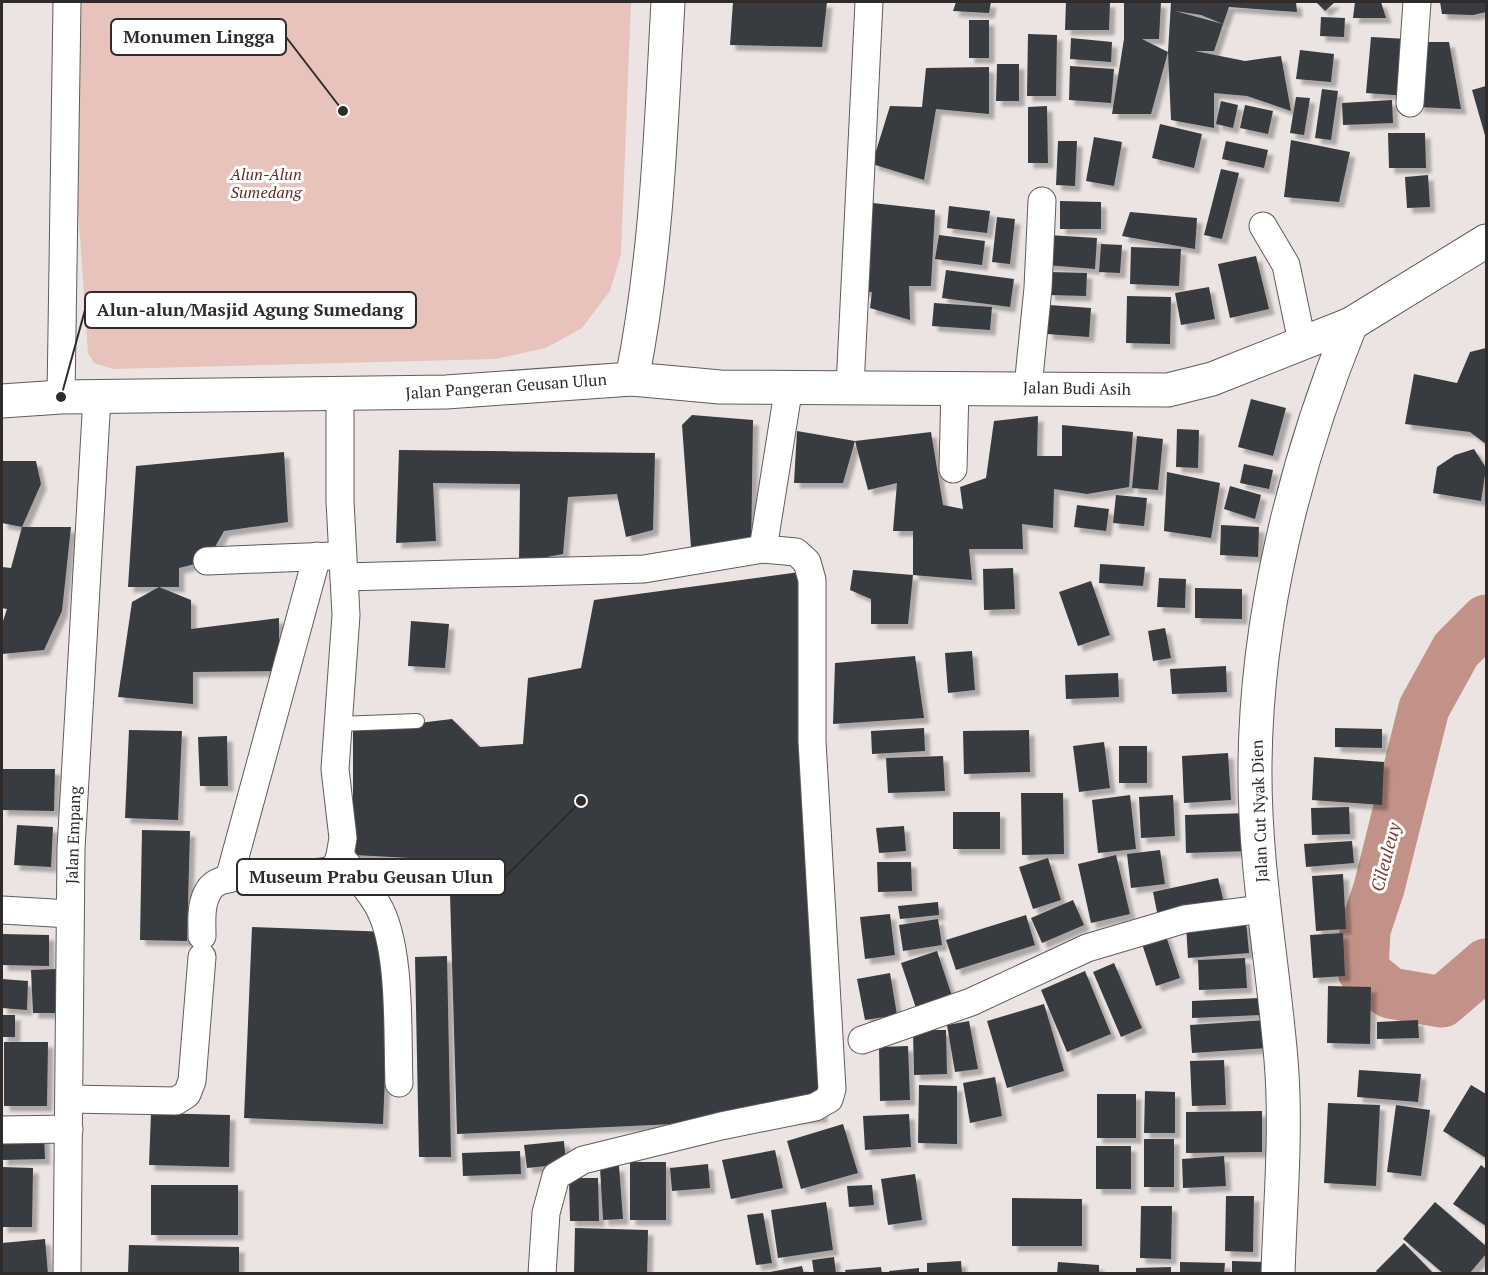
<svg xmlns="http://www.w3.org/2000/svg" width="1488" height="1275" font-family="'PT Serif',serif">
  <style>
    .green { fill: #e8c3bc }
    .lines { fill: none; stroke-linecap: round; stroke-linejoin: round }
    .river { stroke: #c29187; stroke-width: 51 }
    .building { fill: #393b3f; filter: url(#shadow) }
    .lane-casing { stroke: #615c5a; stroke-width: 16 }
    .street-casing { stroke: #615c5a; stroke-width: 29 }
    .secondary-casing { stroke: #615c5a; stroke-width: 35 }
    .lane { stroke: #fff; stroke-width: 14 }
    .street { stroke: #fff; stroke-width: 27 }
    .secondary { stroke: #fff; stroke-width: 33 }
    .labels { text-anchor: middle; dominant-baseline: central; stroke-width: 6; stroke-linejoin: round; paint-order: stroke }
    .park-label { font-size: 16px; font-style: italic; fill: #682a1f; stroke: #fff }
    .street-label { font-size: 16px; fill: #2e2b2a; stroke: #fff }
    .water-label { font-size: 18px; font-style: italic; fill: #7c3c31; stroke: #fff }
    .leader { fill: none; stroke: #2e2b2a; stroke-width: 2 }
    .callout-dot { fill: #2e2b2a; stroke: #fff; stroke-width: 2 }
    .callout { fill: #fff; stroke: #2e2b2a; stroke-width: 2 }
    .callout-label { font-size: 18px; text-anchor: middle; font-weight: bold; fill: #2e2b2a }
  </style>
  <defs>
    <filter id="shadow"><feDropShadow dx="5.5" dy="5.5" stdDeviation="1.5" flood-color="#0004"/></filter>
  </defs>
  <rect width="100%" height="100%" fill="#ebe4e2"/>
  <path class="green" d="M73,2H631L621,254L610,291L582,328L546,348L496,359L113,369L94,363L88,353L71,106Z"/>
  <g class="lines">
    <path class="river" d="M1486,620L1456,650L1424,708L1379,888L1365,930L1363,971L1390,993L1442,1002L1486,964"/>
  </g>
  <g class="building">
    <path d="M733,2H827L822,47L730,45Z"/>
    <path d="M956,2H991L989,13L953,11Z"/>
    <path d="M1066,2H1110L1109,30H1065Z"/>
    <path d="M1124,2H1161L1159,39H1142L1168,52L1151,114H1112L1124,39Z"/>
    <path d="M1171,2H1296L1297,12L1229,7L1223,24L1201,15L1175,11L1223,24L1214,51H1195L1245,61L1281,56L1291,111L1247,96L1214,93V128L1171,120L1168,52Z"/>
    <path d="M1316,2H1335L1325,11Z"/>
    <path d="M1355,2H1381L1386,18H1353Z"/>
    <path d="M1440,2H1486V12L1473,15L1442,14Z"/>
    <path d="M1321,17L1345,18L1344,37L1320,36Z"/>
    <rect x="969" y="20" width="20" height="38"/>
    <path d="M1028,34L1057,35L1056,96H1027Z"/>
    <path d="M1371,37L1407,39L1408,96L1366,93Z"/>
    <path d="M1071,38L1112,42L1111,62L1070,59Z"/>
    <path d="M1420,42H1449L1461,109L1418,107Z"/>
    <path d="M1300,50L1334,54L1331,82L1296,79Z"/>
    <path d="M997,64H1019V101H996Z"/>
    <path d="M1070,66L1114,69L1111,103L1069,100Z"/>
    <path d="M989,67V114L936,109L924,180L872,164L890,106L922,107L926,68Z"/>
    <path d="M1486,86V139L1472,90Z"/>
    <path d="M1322,89L1338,91L1331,140L1315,138Z"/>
    <path d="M1296,97L1310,98L1304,135L1290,133Z"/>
    <path d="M1392,100L1393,123L1343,125L1342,103Z"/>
    <path d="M1221,101L1238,105L1233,128L1216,124Z"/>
    <path d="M1245,105L1273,111L1268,134L1240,128Z"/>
    <path d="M1047,106L1048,163H1028V107Z"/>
    <path d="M1160,124L1202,134L1194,168L1152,158Z"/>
    <path d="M1388,133H1425L1426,168H1389Z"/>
    <path d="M1094,137L1122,142L1114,186L1086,181Z"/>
    <path d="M1291,140L1350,152L1339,202L1284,197Z"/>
    <path d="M1058,141H1077L1075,186L1056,185Z"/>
    <path d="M1226,141L1268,150L1264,168L1222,159Z"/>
    <path d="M1221,169L1239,173L1222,239L1204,235Z"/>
    <path d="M1428,175L1430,207L1407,208L1405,177Z"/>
    <path d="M1060,201L1101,202V229H1060Z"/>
    <path d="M873,203L935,210L931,286H909L910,320L870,308L872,292L857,291Z"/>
    <path d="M949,206L990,211L987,233L947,228Z"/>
    <path d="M1130,212L1197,218L1195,249L1122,236Z"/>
    <path d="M997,217L1015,219L1010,264L992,262Z"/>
    <path d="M939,235L985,241L982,265L935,259Z"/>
    <path d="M1048,235L1097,238L1095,269L1046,265Z"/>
    <path d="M1101,244L1122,245L1120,273L1099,272Z"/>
    <path d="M1131,247L1181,249L1179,286L1130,284Z"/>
    <path d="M1256,256L1269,309L1230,318L1218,264Z"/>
    <path d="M946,270L1014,279L1010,307L942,298Z"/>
    <path d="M1050,272L1087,273L1086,296L1049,295Z"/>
    <path d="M1209,287L1215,319L1181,325L1175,293Z"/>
    <path d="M1127,296L1171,297L1170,344L1126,343Z"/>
    <path d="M934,303L992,307L990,330L932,326Z"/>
    <path d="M1049,305L1091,308L1089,337L1047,334Z"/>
    <path d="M1486,348V444L1470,432L1405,424L1414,374L1457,383L1470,352Z"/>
    <path d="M1251,399L1286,408L1273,456L1238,447Z"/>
    <path d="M692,415L753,420L751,552L692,561L682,425Z"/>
    <path d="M1038,416L1037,456H1062V425L1133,432L1129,487L1087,494L1054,489L1053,528L1022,524L1023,549H969L972,580L913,575V531H893L897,483L868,490L855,441L931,432L943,505L963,509L960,487L986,478L994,421Z"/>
    <path d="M1177,429L1199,430L1198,468L1176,467Z"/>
    <path d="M797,431L855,441L843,483H794Z"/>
    <path d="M1137,436L1163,439L1158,490L1132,488Z"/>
    <path d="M1474,449L1486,468L1481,501L1433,493L1437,467L1455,455Z"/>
    <path d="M399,450L655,453L653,530L626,537L617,494L568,497L563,554L519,562L520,484L433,483L436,541L396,543Z"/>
    <path d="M284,452L288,522L224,531L207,561L179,568V587H159L191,600V629L279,618V671L193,672V704L118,697L132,602L159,587H128L136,466Z"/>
    <path d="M2,461H36L41,484L22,527L2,523Z"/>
    <path d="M1244,464L1273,470L1269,489L1240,483Z"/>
    <path d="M1167,472L1220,483L1211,538L1164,531Z"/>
    <path d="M1230,486L1261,495L1255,519L1224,509Z"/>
    <path d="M1116,495L1147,498L1144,526L1113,523Z"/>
    <path d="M1077,505L1109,509L1106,531L1074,527Z"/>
    <path d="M1221,525L1259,527L1258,557L1220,555Z"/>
    <path d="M22,527H71L62,611L44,650L2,654V624L7,609L2,608V567L11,568Z"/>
    <path d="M1100,564L1145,567L1143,586L1099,583Z"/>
    <path d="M1013,568L1015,609L984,610L983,569Z"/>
    <path d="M853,570L913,575L908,624H871V599L850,590Z"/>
    <path d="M800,572L822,1117L457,1134L449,860L353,855V731L452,719L480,747L523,744L528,678L581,668L594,600Z"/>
    <path d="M1159,578L1186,579L1185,608L1157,607Z"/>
    <path d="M1091,581L1110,635L1078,646L1059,592Z"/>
    <path d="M1195,588L1242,589V619L1195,618Z"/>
    <path d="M411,621L449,624L445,668L408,666Z"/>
    <path d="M1165,628L1171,658L1153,661L1148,631Z"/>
    <path d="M972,651L975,690L948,693L945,653Z"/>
    <path d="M915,656L924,718L833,724L835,663Z"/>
    <path d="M1226,666L1227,692L1172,694L1170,669Z"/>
    <path d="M1118,673L1119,697L1066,699L1065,675Z"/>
    <path d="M924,728L925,751L872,754L871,731Z"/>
    <path d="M1335,728L1382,729V748L1335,747Z"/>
    <path d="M129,730L182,731L178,820L125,818Z"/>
    <path d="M1029,730L1030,772L964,774L963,731Z"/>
    <path d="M227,736L228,786H200L198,737Z"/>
    <path d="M1104,742L1110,788L1079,792L1073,746Z"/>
    <rect x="1119" y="746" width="28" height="37"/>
    <path d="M1228,753L1231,800L1184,803L1182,756Z"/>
    <path d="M943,756L945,791L888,793L886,758Z"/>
    <path d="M1314,757L1384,762L1382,805L1312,800Z"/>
    <path d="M2,769H55L54,811L2,810Z"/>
    <path d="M1021,793H1063L1064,854L1022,855Z"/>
    <path d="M1130,795L1136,849L1098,853L1092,800Z"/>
    <path d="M1173,795L1175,836L1141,838L1139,797Z"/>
    <path d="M1349,807L1350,834L1312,835L1311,808Z"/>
    <rect x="953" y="812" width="47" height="37"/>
    <path d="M1249,813L1250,851L1186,853L1185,815Z"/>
    <path d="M17,825L53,827L51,867L14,865Z"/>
    <path d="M904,826L906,851L879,853L876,828Z"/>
    <path d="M142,830L190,831L187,941L140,940Z"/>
    <path d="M1352,841L1354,863L1306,867L1304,844Z"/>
    <path d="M1160,850L1165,884L1131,888L1127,854Z"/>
    <path d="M1116,855L1130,914L1091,923L1078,864Z"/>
    <path d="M1048,858L1061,900L1033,909L1019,867Z"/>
    <path d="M877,862H911L912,891L878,892Z"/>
    <path d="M1343,874L1346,929L1316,931L1312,876Z"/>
    <path d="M1218,878L1224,903L1158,917L1153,892Z"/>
    <path d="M1073,900L1084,925L1042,943L1031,918Z"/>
    <path d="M938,902L939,915L900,919L898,906Z"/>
    <path d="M890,914L895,955L865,959L860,917Z"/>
    <path d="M1026,915L1035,945L956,970L946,940Z"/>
    <path d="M938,919L942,945L903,951L899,925Z"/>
    <path d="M1246,921L1249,953L1188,958L1186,925Z"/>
    <path d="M252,927L391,932L383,1124L244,1118Z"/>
    <path d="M1165,933L1180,978L1156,986L1141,941Z"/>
    <path d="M1343,933L1345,976L1313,978L1310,935Z"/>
    <path d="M2,934L49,935V966L2,965Z"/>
    <path d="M937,951L952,996L916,1008L901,963Z"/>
    <path d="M447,956L451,1157H419L415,957Z"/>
    <path d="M1245,958L1247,988L1199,990L1198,960Z"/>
    <path d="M1114,963L1142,1028L1121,1037L1093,972Z"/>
    <path d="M56,969L58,1013H33L31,970Z"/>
    <path d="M1085,971L1111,1034L1067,1052L1041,990Z"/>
    <path d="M890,973L897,1015L865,1020L857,979Z"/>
    <path d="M2,979L28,981L27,1010L2,1008Z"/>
    <path d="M1328,986L1371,987L1370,1044L1327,1043Z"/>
    <path d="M1260,998L1261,1015L1192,1018V1001Z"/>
    <path d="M1044,1004L1064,1071L1007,1088L987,1021Z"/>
    <rect x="2" y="1015" width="13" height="22"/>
    <path d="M1266,1020L1268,1048L1192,1053L1190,1025Z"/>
    <path d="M1418,1020L1419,1038L1377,1039V1022Z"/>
    <path d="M969,1021L978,1069L955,1072L947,1025Z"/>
    <path d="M913,1030H946L947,1074L914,1075Z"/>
    <path d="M4,1042H48L47,1106H4Z"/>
    <path d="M908,1046L910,1100L880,1101L879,1047Z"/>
    <path d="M1224,1060L1226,1105L1192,1106L1190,1061Z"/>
    <path d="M1359,1070L1421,1074L1418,1102L1357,1097Z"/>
    <path d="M995,1077L1002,1116L970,1123L963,1083Z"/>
    <path d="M919,1085L957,1086V1144L918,1143Z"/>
    <path d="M1471,1085L1486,1094V1158L1443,1131Z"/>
    <path d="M1145,1091L1175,1092V1133H1144Z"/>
    <rect x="1097" y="1094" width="39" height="44"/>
    <path d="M1328,1103L1380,1105L1376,1186L1324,1183Z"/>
    <path d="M1396,1105L1430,1110L1421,1176L1387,1172Z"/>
    <path d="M1262,1111V1152L1186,1153V1112Z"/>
    <path d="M151,1113L230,1115L229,1167L149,1165Z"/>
    <path d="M909,1114L911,1147L865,1150L863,1116Z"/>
    <path d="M843,1124L858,1173L801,1189L787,1141Z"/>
    <path d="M44,1134L45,1159L2,1160V1136Z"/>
    <rect x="1144" y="1139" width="30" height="48"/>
    <path d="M564,1141L566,1164L527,1168L524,1145Z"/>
    <rect x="1096" y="1146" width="35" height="43"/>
    <path d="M775,1150L783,1188L731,1199L722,1160Z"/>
    <path d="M520,1151L521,1174L463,1176L462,1153Z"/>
    <path d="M1224,1156L1226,1186L1183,1188L1182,1159Z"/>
    <rect x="630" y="1162" width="36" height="58"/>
    <path d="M708,1164L710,1188L672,1191L670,1168Z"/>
    <path d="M1481,1165L1486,1169V1226L1453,1204Z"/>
    <path d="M619,1166L623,1219L603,1220L600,1167Z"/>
    <path d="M2,1167L33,1168L32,1227H2Z"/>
    <path d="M915,1174L922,1220L888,1225L881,1179Z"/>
    <path d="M569,1178H598L599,1221H570Z"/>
    <rect x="151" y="1185" width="87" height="50"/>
    <path d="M872,1185L874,1205L849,1207L847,1186Z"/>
    <path d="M1226,1196H1254L1253,1252L1225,1251Z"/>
    <path d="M1012,1198L1082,1199V1246H1012Z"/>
    <path d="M826,1202L833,1250L778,1258L771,1210Z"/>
    <path d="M1435,1202L1486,1246V1254L1469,1274H1444L1403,1239Z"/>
    <path d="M1141,1206H1172L1171,1259L1140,1258Z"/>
    <path d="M763,1213L772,1263L756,1265L747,1215Z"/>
    <path d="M575,1228L648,1230L647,1274H574Z"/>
    <path d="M45,1239L48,1274H2V1243Z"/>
    <path d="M1404,1243L1434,1274H1378L1376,1271Z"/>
    <path d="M129,1245L239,1247V1274H128Z"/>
    <path d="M834,1257L836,1274H814L812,1260Z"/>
    <path d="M961,1261L962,1274H927V1263Z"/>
    <path d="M1232,1261L1264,1262V1274H1232Z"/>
    <path d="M1058,1262L1099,1265V1274H1057Z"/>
    <path d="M1180,1262L1225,1263L1224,1274H1180Z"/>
    <path d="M802,1266L804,1274H770V1272Z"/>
    <path d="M881,1267L882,1274H846L845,1270Z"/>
    <path d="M1171,1267V1274H1136V1268Z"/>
    <path d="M919,1268V1274H890L889,1271Z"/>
  </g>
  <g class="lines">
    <defs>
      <path id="lane" d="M338,724L417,721"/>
      <g id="street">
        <path d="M1410,103L1417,2"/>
        <path d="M1263,226L1286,265L1302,342"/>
        <path d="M850,387L869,2"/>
        <path d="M1028,387L1038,288L1042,201"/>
        <path d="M61,397L67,2"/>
        <path d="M953,469L955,387"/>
        <path d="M763,549L789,386"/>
        <path d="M207,561L333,556"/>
        <path d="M344,577L644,569L763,549L796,552L807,562L812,580V741L832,1089L829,1099L815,1107L721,1126L583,1160L556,1176L546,1213L542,1274"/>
        <path d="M340,856C353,872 367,887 377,904C402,945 397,1035 399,1083"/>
        <path d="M229,879L317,556"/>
        <path d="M2,910L70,914"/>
        <path d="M202,936C202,921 200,904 209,890C223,866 309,879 335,869L340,856L343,838L335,769L346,615L340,501V395"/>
        <path d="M862,1040L971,1002L1087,948L1185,919L1262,909"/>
        <path d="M69,1099L176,1101L187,1094L192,1081L202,957"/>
        <path d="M2,1130L69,1129"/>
        <path d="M67,1274L71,849L97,397"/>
      </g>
      <g id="secondary">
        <path d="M632,379L720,387L1168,390L1212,379L1351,324L1486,241"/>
        <path d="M2,401L61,397L446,392L632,379C657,254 661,128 668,2"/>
        <path d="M1278,1274C1280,1203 1287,1131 1281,1060C1273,962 1254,865 1255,766C1256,618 1295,461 1351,324"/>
      </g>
    </defs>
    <use href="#lane" class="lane-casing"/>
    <use href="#street" class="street-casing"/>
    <use href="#secondary" class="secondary-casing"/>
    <use href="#lane" class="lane"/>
    <use href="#street" class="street"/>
    <use href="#secondary" class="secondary"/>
  </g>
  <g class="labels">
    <g class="park-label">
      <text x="266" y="174">Alun-Alun<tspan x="266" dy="18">Sumedang</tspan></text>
    </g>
    <g class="street-label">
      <text transform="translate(506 386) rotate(-4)">Jalan Pangeran Geusan Ulun</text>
      <text transform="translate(1077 388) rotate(1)">Jalan Budi Asih</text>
      <text transform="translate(1259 811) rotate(-92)">Jalan Cut Nyak Dien</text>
      <text transform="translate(73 835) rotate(-88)">Jalan Empang</text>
    </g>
    <g class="water-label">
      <text transform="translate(1385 857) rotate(-75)">Cileuleuy</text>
    </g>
  </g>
  <path class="leader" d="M343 111L286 37M61 397L85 310M581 801L505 877"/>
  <g class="callout-dot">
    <circle cx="343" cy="111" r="6"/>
    <circle cx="61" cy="397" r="6"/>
    <circle cx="581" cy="801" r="6"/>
  </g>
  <g class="callout">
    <rect x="111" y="19" width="175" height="36" rx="6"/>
    <rect x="85" y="292" width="331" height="36" rx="6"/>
    <rect x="237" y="859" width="268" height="36" rx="6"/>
  </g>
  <g class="callout-label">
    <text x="199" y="43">Monumen Lingga</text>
    <text x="250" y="316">Alun-alun/Masjid Agung Sumedang</text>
    <text x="371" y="883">Museum Prabu Geusan Ulun</text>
  </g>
  <rect width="1488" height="1275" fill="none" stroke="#2e2b2a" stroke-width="6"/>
</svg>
